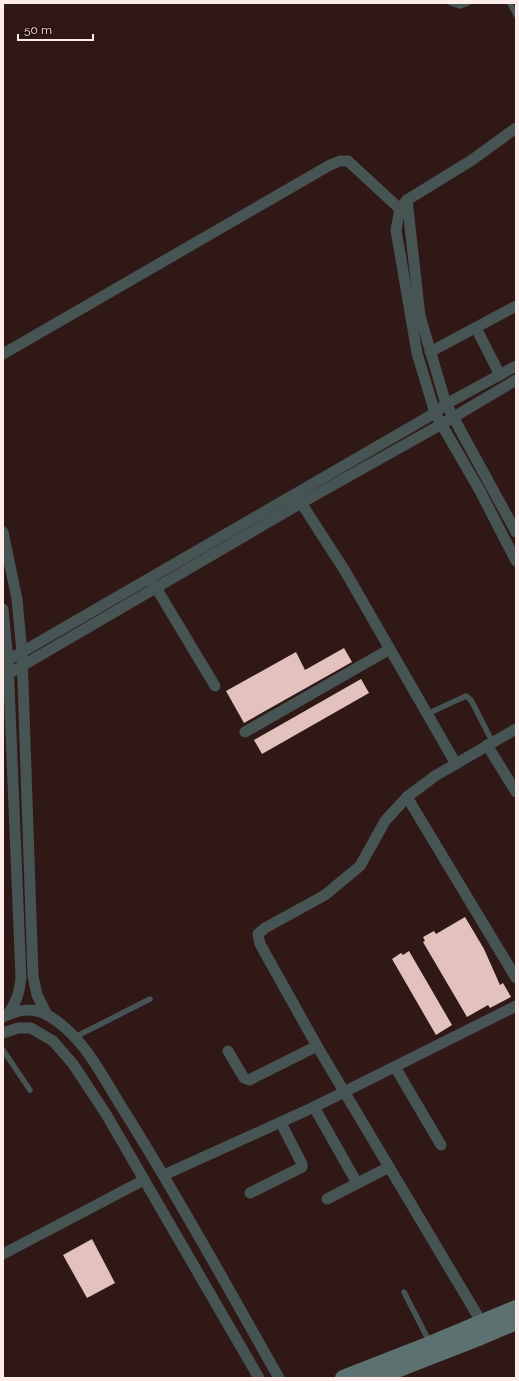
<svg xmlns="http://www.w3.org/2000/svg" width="519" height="1381" font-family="Raleway,sans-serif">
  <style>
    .building { fill: #e3c2bd }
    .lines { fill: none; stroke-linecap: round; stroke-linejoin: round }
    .service { stroke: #465454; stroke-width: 5.5 }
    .minor { stroke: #465454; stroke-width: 11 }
    .secondary { stroke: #5b7271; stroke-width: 16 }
  </style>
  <rect width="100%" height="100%" fill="#301816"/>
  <g class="building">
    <path d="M344,648L352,662L244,723L226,691L296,652L305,670Z"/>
    <path d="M361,679L369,693L262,754L254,740Z"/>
    <path d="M465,917L484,949L500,985L503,983L511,997L490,1008L488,1005L467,1017L423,942L425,941L423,937L434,931L436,934Z"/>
    <path d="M409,951L452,1025L436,1035L392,959L401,953L403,955Z"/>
    <path d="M92,1239L115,1283L87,1298L63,1255Z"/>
  </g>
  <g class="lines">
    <g class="service">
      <path d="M451,3L460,6L468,3"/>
      <path d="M510,3L516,15"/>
      <path d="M427,714L466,696L471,700L492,741"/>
      <path d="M75,1037L150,999"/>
      <path d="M3,1050L30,1090"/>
      <path d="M404,1292L430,1343"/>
    </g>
    <g class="minor">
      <path d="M516,128L472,160L407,200L400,209L396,230L417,353L435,413L480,491L516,561"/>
      <path d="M407,200L420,316L446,404L516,532"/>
      <path d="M476,328L500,375"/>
      <path d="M430,352L516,306"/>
      <path d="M3,354L330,165L340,161H348L400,209"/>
      <path d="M298,498L345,571L456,764"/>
      <path d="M3,532L17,599L22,653L33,976L37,995L47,1015"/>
      <path d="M152,581L215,686"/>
      <path d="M3,609L8,660L21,978C19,992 17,1002 8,1014"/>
      <path d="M3,663L435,413L446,404L516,366"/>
      <path d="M3,677L301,503L442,424L516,380"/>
      <path d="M245,732L390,649"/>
      <path d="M487,745L516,792"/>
      <path d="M407,797L516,978"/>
      <path d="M3,1017C18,1010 33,1006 49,1016C85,1037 104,1080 126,1114C180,1200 229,1290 279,1378"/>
      <path d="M3,1033L18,1028H31L53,1041L73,1064L106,1114L259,1378"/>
      <path d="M228,1051L244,1078L249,1080L317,1046"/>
      <path d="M395,1067L441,1145"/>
      <path d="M314,1107L357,1183"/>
      <path d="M164,1175L314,1107L516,1006"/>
      <path d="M250,1193L302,1167V1164L281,1123"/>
      <path d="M327,1199L389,1167"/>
      <path d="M3,1254L144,1180"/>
      <path d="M482,1323L317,1046L260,944L258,934L265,928L325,895L360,866L385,821L407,797L435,776L516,729"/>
    </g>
    <g class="secondary">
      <path d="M343,1378L430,1344L516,1308"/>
      <path d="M376,1378L481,1337L516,1322"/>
    </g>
  </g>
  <rect width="519" height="1381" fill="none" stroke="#feecea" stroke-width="8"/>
  <path d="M18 34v6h75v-6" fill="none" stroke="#feecea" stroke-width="2"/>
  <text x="24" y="34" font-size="12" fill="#feecea" stroke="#260f0d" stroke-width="3" paint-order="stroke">50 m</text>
</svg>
